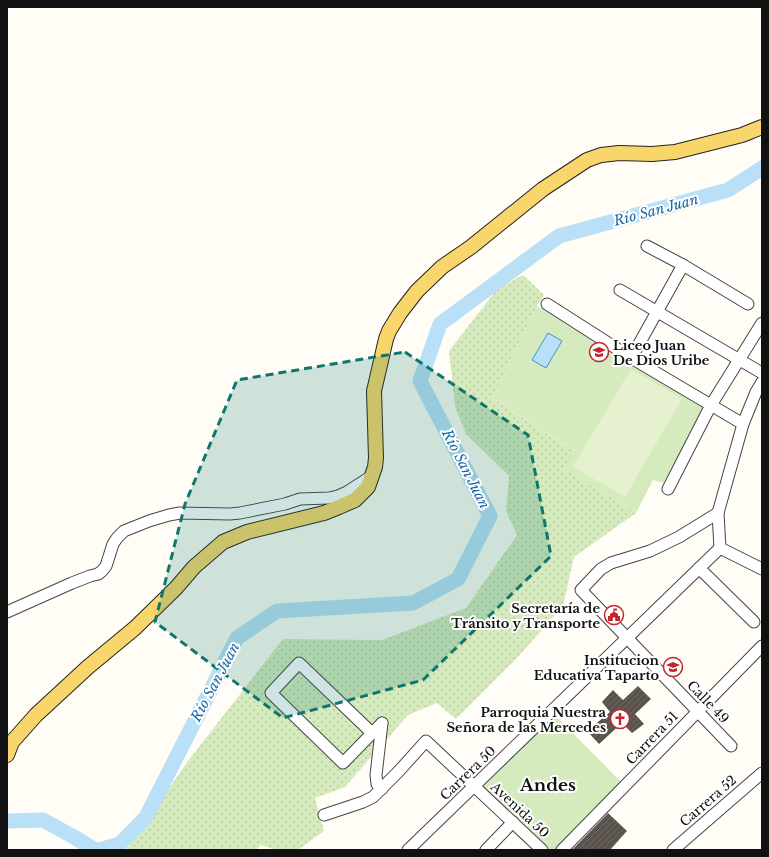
<svg xmlns="http://www.w3.org/2000/svg" width="769" height="857" font-family="'Libre Baskerville',serif">
  <style>
    .grass { fill: url(#grass-dots) }
    .park { fill: #d5ebbd }
    .pitch { fill: #e6f2cf }
    .water { fill: #b9e0f7; stroke: #3f96cf }
    .lines { fill: none; stroke-linecap: round; stroke-linejoin: round }
    .river { stroke: #b9e0f7; stroke-width: 15 }
    .building { fill: url(#building-hatch) }
    .minor-casing { stroke: #444; stroke-width: 13 }
    .major-casing { stroke: #222; stroke-width: 16 }
    .minor { stroke: #fff; stroke-width: 11 }
    .major { stroke: #f9d66b; stroke-width: 14 }
    .marked { fill: #0f766e; fill-opacity: 0.2; stroke: #0f766e; stroke-width: 3; stroke-dasharray: 8 5; stroke-linejoin: round }
    .labels { text-anchor: middle; dominant-baseline: central; stroke-width: 4; stroke-linejoin: round; paint-order: stroke }
    .poi-label { font-size: 13px; font-weight: bold; fill: #111; stroke: #fff; text-anchor: end }
    .street-label { font-size: 13px; fill: #111; stroke: #fff }
    .water-label { font-size: 14px; font-style: italic; fill: #1768a6; stroke: #fff }
    .district-label { font-size: 17px; font-weight: bold; fill: #111; stroke: #fff }
  </style>
  <defs>
    <pattern id="grass-dots" width="8" height="8" patternUnits="userSpaceOnUse"><rect width="8" height="8" fill="#d5ebbd"/><path d="M2 2h.1M6 6h.1" fill="none" stroke="#b6c8a1" stroke-width="1.8" stroke-linecap="round"/></pattern>
    <pattern id="building-hatch" width="6" height="6" patternUnits="userSpaceOnUse"><rect width="6" height="6" fill="#5a524d"/><path d="M-1 1l2-2M0 6l6-6M5 7l2-2" fill="none" stroke="#6d6662"/></pattern>
  </defs>
  <rect width="100%" height="100%" fill="#fffdf5"/>
  <path class="grass" d="M523,275L544,295L537,306L493,398L575,452L564,469L636,513L574,557L563,606L516,659L456,719L437,703L408,715L345,787L315,798L324,831L298,850H276L261,845L256,850H126L188,761L283,639L382,640L466,608L517,535L506,511L509,476L466,434L455,406L449,351L497,289Z"/>
  <g class="park">
    <path d="M537,306L569,323L706,407L663,483L653,480L636,513L564,469L574,451L493,398Z"/>
    <path d="M551,711L625,786L562,850H542L474,786Z"/>
  </g>
  <path class="pitch" d="M631,369L682,399L625,497L573,467Z"/>
  <path class="water" d="M548,333L562,341L546,368L532,360Z"/>
  <g class="lines">
    <g class="river">
      <path d="M7,821L43,820L74,837L95,850"/>
      <path d="M99,850L120,844L146,817L237,638L277,611L413,603L458,579L490,516L420,381L440,324L559,236L728,190L762,168"/>
    </g>
  </g>
  <g class="building">
    <path d="M638,686L651,699L635,714L644,724L632,733L622,723L599,744L587,731L610,712L602,702L613,690L623,700Z"/>
    <path d="M608,813L627,831L610,850H572Z"/>
  </g>
  <g class="lines">
    <defs>
      <g id="minor">
        <path d="M647,246L683,265L748,304"/>
        <path d="M620,290L762,373"/>
        <path d="M547,304L633,359L743,424"/>
        <path d="M633,359L634,353L683,265"/>
        <path d="M668,489L711,405L762,323"/>
        <path d="M718,513L679,537L650,551L611,563L601,569L581,590L731,746"/>
        <path d="M720,548L718,513L743,424L756,392L762,382"/>
        <path d="M720,548L762,569"/>
        <path d="M699,568L754,622"/>
        <path d="M7,612L72,583L90,576L98,574L102,571L106,566L113,544L117,538L124,531L149,521L169,515L180,513L230,514L240,513L285,504L300,499L329,498L338,496L347,492L372,476"/>
        <path d="M372,733L299,663L271,693L343,763L382,723"/>
        <path d="M382,789L377,784L376,775L382,723"/>
        <path d="M324,815L363,802L373,797L399,771L426,741L542,850"/>
        <path d="M408,850L720,548"/>
        <path d="M486,850L513,822"/>
        <path d="M562,850L762,646"/>
        <path d="M673,850L762,773"/>
      </g>
      <path id="major" d="M7,755L12,742L36,715L88,667L135,628L176,588L194,567L223,542L247,532L324,513L339,507L355,500L368,487L375,467L376,458L374,391L386,339L389,331L400,313L417,291L442,267L471,247L543,189L587,160L601,155L619,153L652,154L675,152L742,135L762,127"/>
    </defs>
    <use href="#minor" class="minor-casing"/>
    <use href="#major" class="major-casing"/>
    <use href="#minor" class="minor"/>
    <use href="#major" class="major"/>
  </g>
  <path class="marked" d="M405,352L528,435L551,556L423,680L283,718L155,622L185,504L237,380Z"/>
  <defs>
    <symbol id="school-ring" viewBox="-11 -11 22 22"><circle r="9.5" fill="#fff" stroke="#c4262e" stroke-width="1.5"/><path d="M0-5L7-2L0 1L-7-2ZM-4 1L0 2.5L4 1V4Q0 6-4 4Z" fill="#c4262e"/></symbol>
    <symbol id="civic-ring" viewBox="-11 -11 22 22"><circle r="9.5" fill="#fff" stroke="#c4262e" stroke-width="1.5"/><path d="M-.6-6.5H3V-4.5H.6V-3L4-1V1h2V6H-6V1h2V-1L-.6-3ZM-1.2 2.5V6h2.4V2.5Z" fill="#c4262e"/></symbol>
    <symbol id="church-ring" viewBox="-11 -11 22 22"><circle r="9.5" fill="#fff" stroke="#c4262e" stroke-width="1.5"/><path d="M-1.2-6h2.4v3.5h3.3v2.4h-3.3V6h-2.4V-.1h-3.3v-2.4h3.3Z" fill="#c4262e"/></symbol>
  </defs>
  <g fill-rule="evenodd">
    <use href="#school-ring" x="588" y="341" width="22" height="22"/>
    <use href="#civic-ring" x="603" y="604" width="22" height="22"/>
    <use href="#school-ring" x="662" y="656" width="22" height="22"/>
    <use href="#church-ring" x="609" y="708" width="22" height="22"/>
  </g>
  <g class="labels">
    <g class="poi-label">
      <text x="613" y="345" text-anchor="start">Liceo Juan<tspan x="613" dy="15">De Dios Uribe</tspan></text>
      <text x="600" y="608">Secretaría de<tspan x="600" dy="15">Tránsito y Transporte</tspan></text>
      <text x="659" y="660">Institucion<tspan x="659" dy="15">Educativa Taparto</tspan></text>
      <text x="606" y="712">Parroquia Nuestra<tspan x="606" dy="15">Señora de las Mercedes</tspan></text>
    </g>
    <g class="street-label">
      <text transform="translate(708 702) rotate(46)">Calle 49</text>
      <text transform="translate(652 738) rotate(-46)">Carrera 51</text>
      <text transform="translate(468 773) rotate(-44)">Carrera 50</text>
      <text transform="translate(708 801) rotate(-41)">Carrera 52</text>
      <text transform="translate(520 810) rotate(43)">Avenida 50</text>
    </g>
    <g class="water-label">
      <text transform="translate(656 210) rotate(-15)">Río San Juan</text>
      <text transform="translate(466 469) rotate(63)">Río San Juan</text>
      <text transform="translate(215 682) rotate(-62)">Río San Juan</text>
    </g>
    <g class="district-label">
      <text x="548" y="785">Andes</text>
    </g>
  </g>
  <rect width="769" height="857" fill="none" stroke="#111111" stroke-width="16"/>
</svg>
